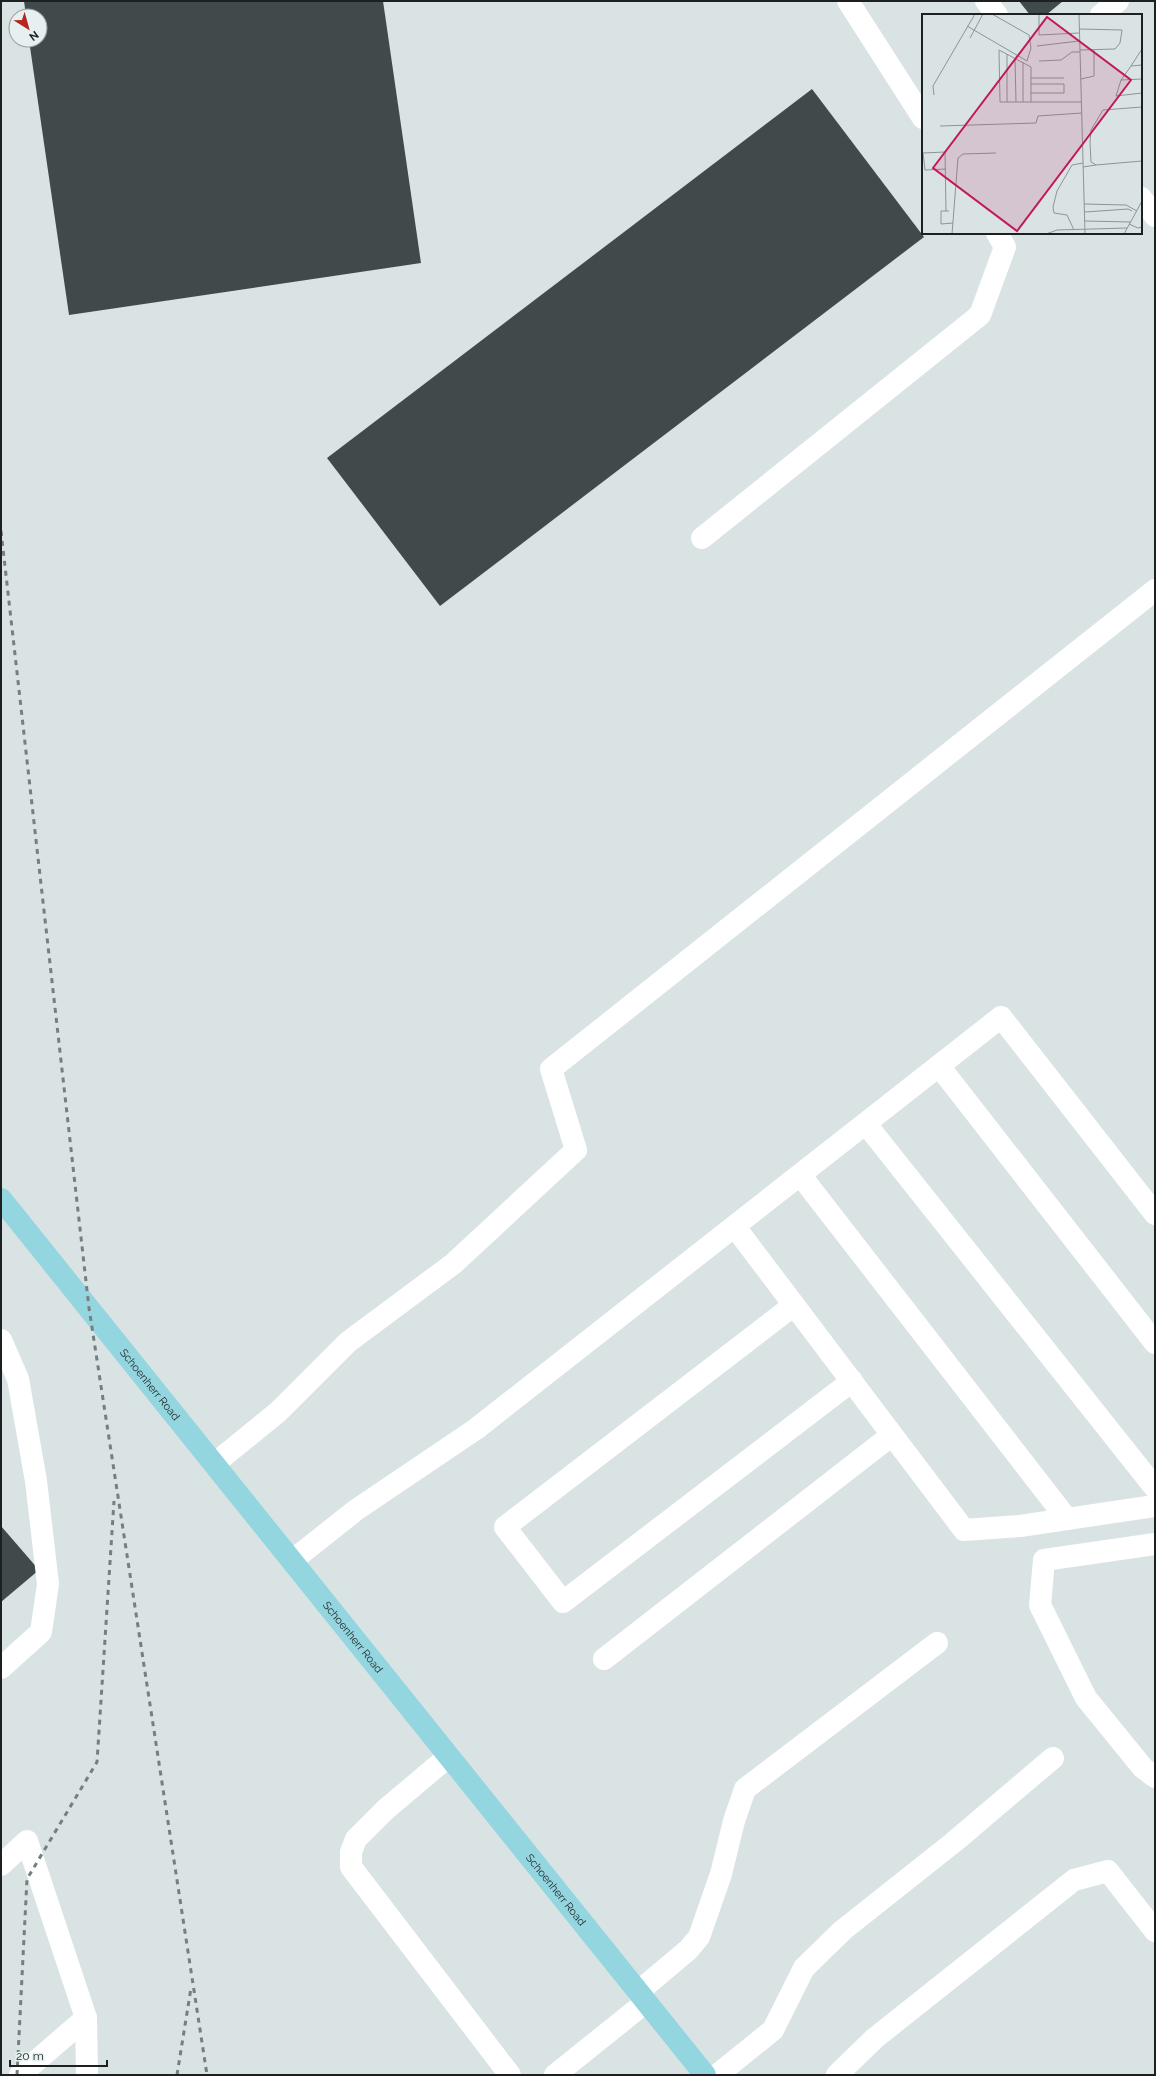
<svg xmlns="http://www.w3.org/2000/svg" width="1156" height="2076" font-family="Raleway,sans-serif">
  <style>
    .building { fill: #414a4b }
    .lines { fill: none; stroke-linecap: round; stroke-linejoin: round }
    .minor { stroke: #fff; stroke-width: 22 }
    .major { stroke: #93d6e0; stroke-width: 22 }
    .rail { stroke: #777e7f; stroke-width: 3; stroke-dasharray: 5 5; stroke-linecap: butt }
    .labels { text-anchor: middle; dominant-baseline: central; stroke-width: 4; stroke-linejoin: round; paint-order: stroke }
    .street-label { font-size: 11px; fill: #1c2021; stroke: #e6f0f1 }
    .inset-road { fill: none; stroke: #8d9596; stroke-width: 1 }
    .view { fill: #c2185b; fill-opacity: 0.15; stroke: #c2185b; stroke-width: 2 }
    .inset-edge { fill: none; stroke: #1c2021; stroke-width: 2 }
  </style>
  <rect width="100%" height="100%" fill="#d9e3e4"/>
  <g class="building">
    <path d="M24,1H383L421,263L69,315L29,40H40V16H26Z"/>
    <path d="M1019,1H1063L1046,15H1030Z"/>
    <path d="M812,89L924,237L440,606L327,458Z"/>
    <path d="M1,1526L39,1570L1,1602Z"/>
  </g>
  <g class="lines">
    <g class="minor">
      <path d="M848,1L923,118"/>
      <path d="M986,1L997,15"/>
      <path d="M1101,15L1118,1"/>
      <path d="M1141,198L1155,216"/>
      <path d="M702,538L980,315L1005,247L997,233"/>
      <path d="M939,1066L1155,1343"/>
      <path d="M866,1124L1155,1488"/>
      <path d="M801,1176L1067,1519"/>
      <path d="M735,1227L964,1530L1020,1526L1155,1506"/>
      <path d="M794,1305L505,1527L563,1602L852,1381"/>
      <path d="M1,1340L18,1379L36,1481L48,1584L41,1632L1,1668"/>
      <path d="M214,1464L278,1412L348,1342L453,1264L576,1150L551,1069L1155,590"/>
      <path d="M1155,1544L1044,1560L1040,1605L1086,1698L1143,1768L1155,1777"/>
      <path d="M293,1560L356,1510L476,1429L1001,1017L1155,1214"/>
      <path d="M604,1659L892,1435"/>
      <path d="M449,1756L385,1810L356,1839L351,1852V1867L510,2075"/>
      <path d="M1,1865L27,1841L86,2018L87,2075"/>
      <path d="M638,1992L688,1950L699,1937L721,1874L734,1821L745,1789L937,1643"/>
      <path d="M20,2075L86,2018"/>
      <path d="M555,2075L646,2002"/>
      <path d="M717,2075L773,2030L804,1968L843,1930L954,1842L1053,1758"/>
      <path d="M837,2075L875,2038L1074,1880L1108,1871L1155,1931"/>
    </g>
    <path class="major" id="s1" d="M1,1199L705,2075"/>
    <g class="rail">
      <path d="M1,531L89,1308L207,2075"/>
      <path d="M17,2075L27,1879L97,1762L114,1501"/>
      <path d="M177,2075L191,1988"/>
    </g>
  </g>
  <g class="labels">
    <g class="street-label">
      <text stroke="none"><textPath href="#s1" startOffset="238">Schoenherr Road</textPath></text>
      <text stroke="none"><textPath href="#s1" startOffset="562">Schoenherr Road</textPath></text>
      <text stroke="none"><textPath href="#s1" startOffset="886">Schoenherr Road</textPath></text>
    </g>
  </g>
  <g transform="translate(922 14)">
    <rect width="220" height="220" fill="#d9e3e4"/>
    <path class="inset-road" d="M117,0V21L157,19M157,0L163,220M45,12L105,47L109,34L107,21L70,0M157,15L200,16L198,29L193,35L158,36M48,24L61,0M115,32L157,27M220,35L209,52L220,51M85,40V88M93,44L94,88M117,47L139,46L150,38H158M101,48V88M209,52L199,66L194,82L220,79M109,64H142M159,65L172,62V36M199,66L220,65M109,70H142V79H109M12,81L11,72L53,0M109,88V53L77,36L78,88H159M220,93L181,96L169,116L168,128L169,148L174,151L220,147M18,112L114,109L116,102L160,99M161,153L174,151M24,155L3,156L1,139L23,138L24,197M162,190L204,191L215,197M27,197H19V210L31,209M163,198L206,195L210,197M163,207L209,208M207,210L216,214L220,213M152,216L145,201L132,199L131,193L135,177L150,151L161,149M30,220L36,144L41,140L74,139M124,220L135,216L205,214M202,220L220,187"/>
    <path class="view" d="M125,3L209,66L95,217L11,154Z"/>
    <rect width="220" height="220" class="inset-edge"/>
  </g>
  <rect width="1156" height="2076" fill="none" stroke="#1c2021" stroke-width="4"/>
  <g transform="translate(28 28) rotate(143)"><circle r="19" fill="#e6f0f1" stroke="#959d9e"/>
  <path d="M0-3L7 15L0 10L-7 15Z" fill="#b5271e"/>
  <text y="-6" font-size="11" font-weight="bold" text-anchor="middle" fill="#1c2021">N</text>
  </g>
  <path d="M10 2060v6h97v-6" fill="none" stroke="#1c2021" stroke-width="2"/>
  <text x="16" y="2060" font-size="12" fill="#1c2021" stroke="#e6f0f1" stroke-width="3" paint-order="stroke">20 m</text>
</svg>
